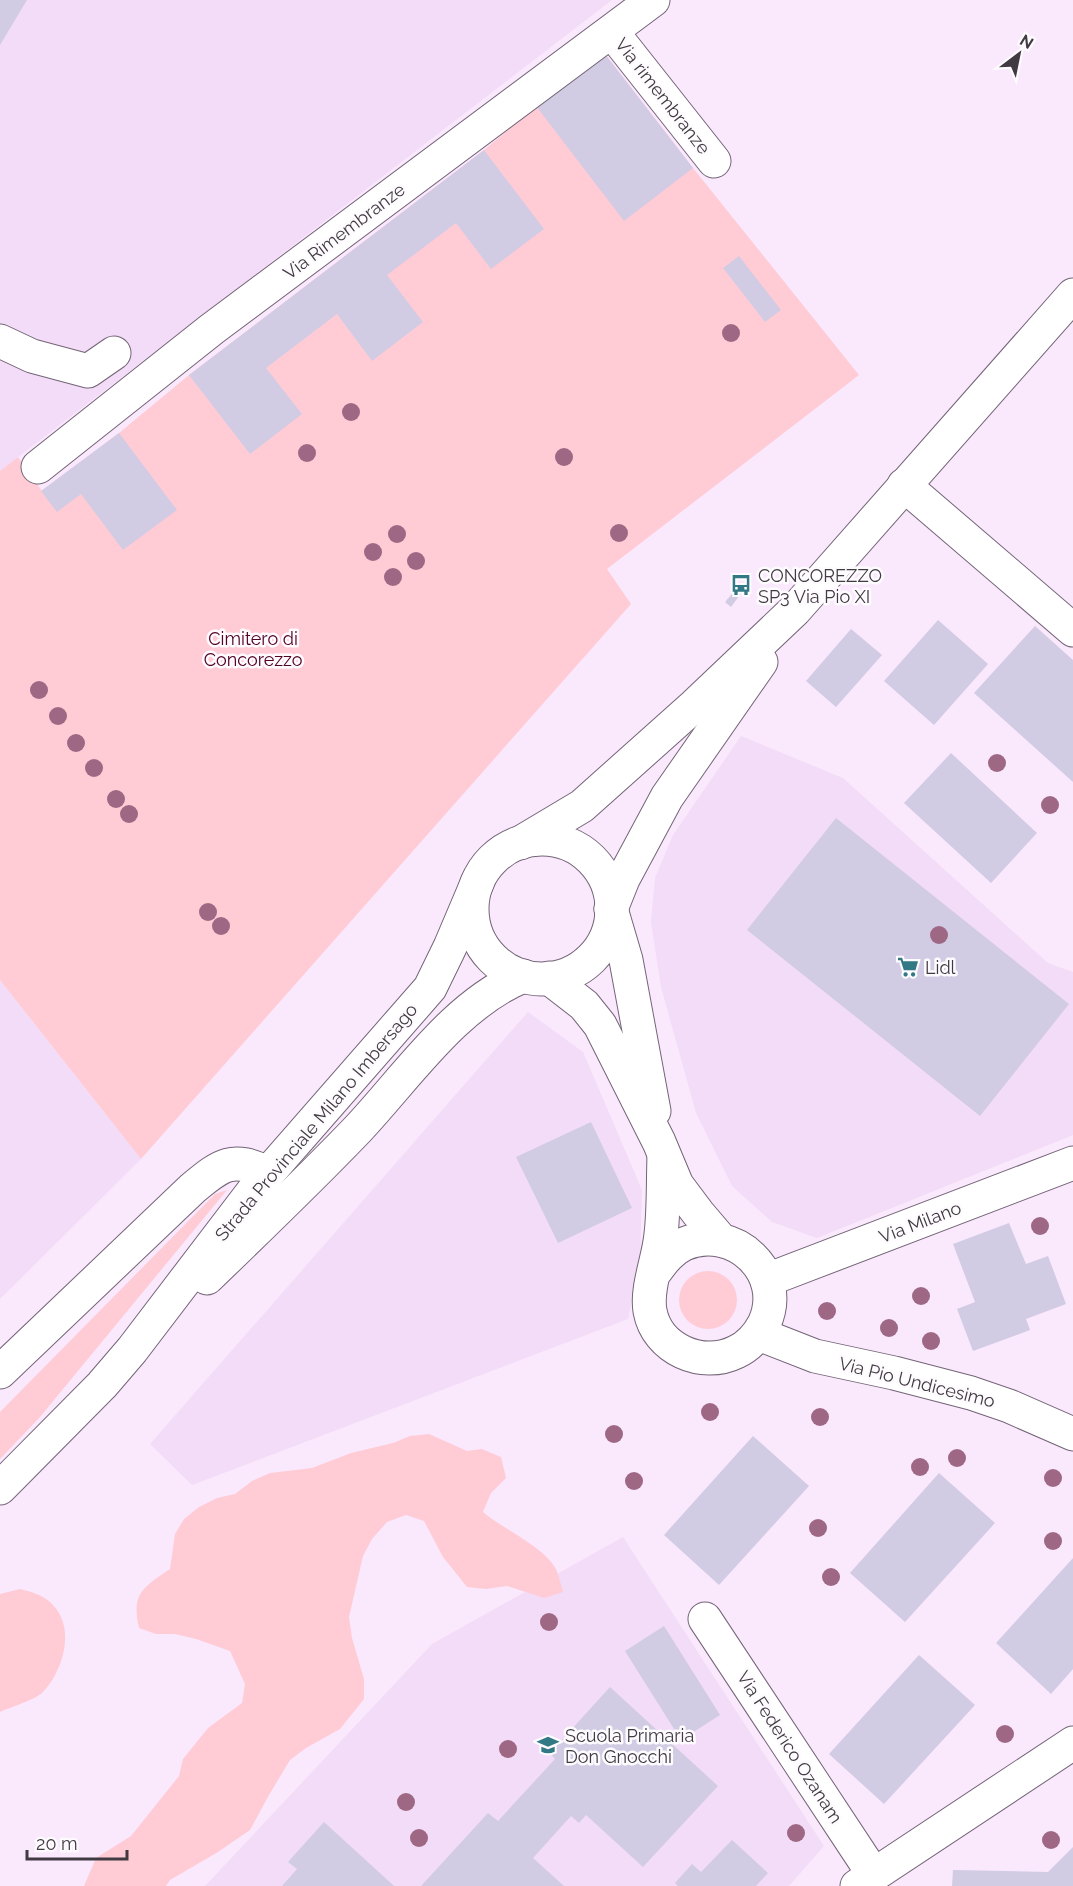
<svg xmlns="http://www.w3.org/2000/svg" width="1073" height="1886" font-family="Raleway,sans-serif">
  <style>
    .built { fill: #f3dcf7 }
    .green { fill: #ffccd6 }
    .building { fill: #d2cbe4 }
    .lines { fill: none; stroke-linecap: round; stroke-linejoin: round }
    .minor-casing { stroke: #746477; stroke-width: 35 }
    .major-casing { stroke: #746477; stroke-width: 35 }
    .minor { stroke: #fff; stroke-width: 33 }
    .major { stroke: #fff; stroke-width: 33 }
    .tree { fill: #9e6885 }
    .labels { text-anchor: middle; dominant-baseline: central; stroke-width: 5; stroke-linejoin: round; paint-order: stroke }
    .street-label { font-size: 18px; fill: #413a42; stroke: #fefbff }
    .poi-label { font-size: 18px; fill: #413a42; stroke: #fefbff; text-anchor: start }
    .park-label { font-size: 18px; fill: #530022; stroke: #fefbff }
  </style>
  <rect width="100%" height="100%" fill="#fae8fd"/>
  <g class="built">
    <path d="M0,0H612L0,471Z"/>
    <path d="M741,736L843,778L1048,963L1073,972V1135L817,1238L772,1222L732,1186L696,1113L661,987L651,922L655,878L673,835Z"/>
    <path d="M0,980L141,1159L0,1299Z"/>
    <path d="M528,1012L583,1052L642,1190L640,1263L628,1319L192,1485L150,1444Z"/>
    <path d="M623,1537L824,1846L789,1886H205L432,1644Z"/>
  </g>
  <g class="green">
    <path d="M605,54L693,168L859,375L607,569L631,604L141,1159L0,980V471L18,457L42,491L119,433L189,375L484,150L536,106Z"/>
    <path d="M227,1190L40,1417L0,1459V1412L215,1194Z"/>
    <circle cx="708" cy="1300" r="29"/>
    <path d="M429,1434L467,1451L482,1449L501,1457L506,1478L491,1493L483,1512C503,1529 544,1547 556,1569C559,1576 561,1585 563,1592L544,1598L507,1586L486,1589L467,1587L443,1557L424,1521L406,1515L387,1522L372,1539L363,1556L349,1617L352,1638L364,1679V1699L340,1729L306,1748L290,1760L269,1795L250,1830L218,1852L170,1880L166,1886H84L96,1858L131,1836L179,1776L183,1759L208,1728L242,1703L245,1684L230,1651L196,1639L175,1634H156L139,1628C131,1594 143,1587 170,1569L175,1534L184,1519L199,1507L217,1498L235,1494L252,1481L270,1473L312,1468L351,1453L393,1443L410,1436Z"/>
    <path d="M20,1589C32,1592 44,1595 53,1605C76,1629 63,1672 42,1693C34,1700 11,1707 0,1712V1594Z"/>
  </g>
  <g class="building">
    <path d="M0,0H27L0,45Z"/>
    <path d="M605,54L693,168L624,221L536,106Z"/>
    <path d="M484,150L544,229L491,269L456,223L387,275L423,322L372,361L337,314L266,368L302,414L250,454L189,375Z"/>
    <path d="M739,256L781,310L765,322L723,268Z"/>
    <path d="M119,433L177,510L123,550L81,494L57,512L41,491Z"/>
    <path d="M737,588L742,592L731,607L725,602Z"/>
    <path d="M938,620L988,664L934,725L884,681Z"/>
    <path d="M1035,626L1073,660V782L974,693Z"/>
    <path d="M851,629L882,655L836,707L806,681Z"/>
    <path d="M951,753L1037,833L991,883L904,803Z"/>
    <path d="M836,818L1069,1004L980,1116L747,930Z"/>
    <path d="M591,1122L632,1208L558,1243L516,1157Z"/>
    <path d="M1009,1223L1026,1264L1048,1256L1066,1304L1026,1319L1030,1330L973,1351L957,1309L975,1302L953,1244Z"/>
    <path d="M753,1436L809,1486L719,1585L664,1535Z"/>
    <path d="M939,1473L995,1523L905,1622L850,1573Z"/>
    <path d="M1073,1558V1669L1051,1694L996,1643Z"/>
    <path d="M664,1626L720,1715L681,1740L625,1651Z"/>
    <path d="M919,1655L975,1705L884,1804L829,1754Z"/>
    <path d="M610,1687L718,1786L643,1867L586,1815L579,1823L571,1816L533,1858L564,1886H421L488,1813L498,1821L555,1759L550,1753Z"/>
    <path d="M324,1822L394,1886H282L297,1869L288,1862Z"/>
    <path d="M732,1840L768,1873L756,1886H678L675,1883L692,1864L701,1872Z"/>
    <path d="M1073,1847V1886H952L953,1870L1048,1872Z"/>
  </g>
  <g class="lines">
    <defs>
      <g id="minor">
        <path d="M612,32L714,161"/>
        <path d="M0,341L32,356L88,371L114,353"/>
        <path d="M38,467L212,329L653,0"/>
        <path d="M904,485L1073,630"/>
        <path d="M611,909L626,960L654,1111"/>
        <path d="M549,978L584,1005L600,1025L659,1142L677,1185L698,1213L721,1240"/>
        <path d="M655,1272C663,1261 671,1250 684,1244C734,1223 788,1273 764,1324C757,1337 749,1346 736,1352C702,1369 657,1349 650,1311C646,1288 659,1258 661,1234C664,1209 663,1182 664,1156"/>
        <path d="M767,1280L1073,1163"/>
        <path d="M759,1334L815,1356L894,1373L971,1393L1009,1406L1073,1434"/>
        <path d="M0,1372L193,1188C222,1164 232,1156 268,1173"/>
        <path d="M705,1619L874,1875"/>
        <path d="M857,1886L1073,1743"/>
      </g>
      <g id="major">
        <circle cx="542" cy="909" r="70"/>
        <path d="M520,843L582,806L695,705L795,610L1073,295"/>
        <path d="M611,909L623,879L667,797L761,662"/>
        <path d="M207,1278C258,1229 308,1181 357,1130C407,1077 454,1005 523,976"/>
        <path d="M0,1488L102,1385L132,1350L257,1186L430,988L450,947L478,881"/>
      </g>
    </defs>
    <use href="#minor" class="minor-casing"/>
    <use href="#major" class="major-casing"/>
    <use href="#minor" class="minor"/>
    <use href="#major" class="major"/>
  </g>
  <g class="tree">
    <circle cx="731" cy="333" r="9"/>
    <circle cx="351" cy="412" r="9"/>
    <circle cx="307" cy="453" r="9"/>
    <circle cx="564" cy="457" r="9"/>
    <circle cx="619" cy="533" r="9"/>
    <circle cx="397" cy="534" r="9"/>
    <circle cx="373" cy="552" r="9"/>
    <circle cx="416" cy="561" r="9"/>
    <circle cx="393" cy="577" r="9"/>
    <circle cx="39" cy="690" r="9"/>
    <circle cx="58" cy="716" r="9"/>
    <circle cx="76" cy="743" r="9"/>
    <circle cx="997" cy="763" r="9"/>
    <circle cx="94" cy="768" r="9"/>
    <circle cx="116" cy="799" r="9"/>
    <circle cx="1050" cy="805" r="9"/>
    <circle cx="129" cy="814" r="9"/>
    <circle cx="208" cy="912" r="9"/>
    <circle cx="221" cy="926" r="9"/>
    <circle cx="939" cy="935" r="9"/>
    <circle cx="1040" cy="1226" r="9"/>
    <circle cx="921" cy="1296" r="9"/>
    <circle cx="827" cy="1311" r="9"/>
    <circle cx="889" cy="1328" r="9"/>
    <circle cx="931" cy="1341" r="9"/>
    <circle cx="710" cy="1412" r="9"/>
    <circle cx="820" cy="1417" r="9"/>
    <circle cx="614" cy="1434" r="9"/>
    <circle cx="957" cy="1458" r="9"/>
    <circle cx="920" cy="1467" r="9"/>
    <circle cx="1053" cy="1478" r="9"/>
    <circle cx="634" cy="1481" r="9"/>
    <circle cx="818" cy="1528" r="9"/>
    <circle cx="1053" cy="1541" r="9"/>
    <circle cx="831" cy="1577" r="9"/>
    <circle cx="549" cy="1622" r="9"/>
    <circle cx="1005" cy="1734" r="9"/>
    <circle cx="508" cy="1749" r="9"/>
    <circle cx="406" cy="1802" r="9"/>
    <circle cx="796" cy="1833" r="9"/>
    <circle cx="419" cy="1838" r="9"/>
    <circle cx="1051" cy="1840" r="9"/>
  </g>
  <defs>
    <symbol id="bus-bare" viewBox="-9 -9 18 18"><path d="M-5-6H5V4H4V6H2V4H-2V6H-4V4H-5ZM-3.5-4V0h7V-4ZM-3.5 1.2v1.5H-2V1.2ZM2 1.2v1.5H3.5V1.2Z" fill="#327985" stroke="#fefbff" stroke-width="2.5" paint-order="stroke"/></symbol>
    <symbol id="supermarket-bare" viewBox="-9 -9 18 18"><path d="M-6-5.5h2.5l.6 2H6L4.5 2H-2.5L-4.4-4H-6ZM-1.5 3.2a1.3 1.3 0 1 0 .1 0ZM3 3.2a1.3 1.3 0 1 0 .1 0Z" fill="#327985" stroke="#fefbff" stroke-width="2.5" paint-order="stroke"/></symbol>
    <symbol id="school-bare" viewBox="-9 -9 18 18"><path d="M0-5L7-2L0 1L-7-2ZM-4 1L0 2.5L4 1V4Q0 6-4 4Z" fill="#327985" stroke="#fefbff" stroke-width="2.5" paint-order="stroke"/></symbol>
  </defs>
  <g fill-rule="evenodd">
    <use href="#bus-bare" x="726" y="570" width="30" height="30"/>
    <use href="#supermarket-bare" x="893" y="952" width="30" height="30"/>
    <use href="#school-bare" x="533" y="1730" width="30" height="30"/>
  </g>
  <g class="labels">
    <g class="street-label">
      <text transform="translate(663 96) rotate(52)">Via rimembranze</text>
      <text transform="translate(344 231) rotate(-37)">Via Rimembranze</text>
      <text transform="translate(316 1122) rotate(-50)">Strada Provinciale Milano Imbersago</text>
      <text transform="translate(920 1222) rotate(-21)">Via Milano</text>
      <text transform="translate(917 1382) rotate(14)">Via Pio Undicesimo</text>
      <text transform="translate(790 1747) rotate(57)">Via Federico Ozanam</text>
    </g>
    <g class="poi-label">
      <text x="758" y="575">CONCOREZZO<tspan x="758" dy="21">SP3 Via Pio XI</tspan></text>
      <text x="925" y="967">Lidl</text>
      <text x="565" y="1735">Scuola Primaria<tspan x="565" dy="21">Don Gnocchi</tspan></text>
    </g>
    <g class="park-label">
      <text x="253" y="638">Cimitero di<tspan x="253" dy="21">Concorezzo</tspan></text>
    </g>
  </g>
  <g transform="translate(1019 54) rotate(32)" stroke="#fefbff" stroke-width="4.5" paint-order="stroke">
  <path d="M0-4.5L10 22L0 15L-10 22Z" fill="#413a42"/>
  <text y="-9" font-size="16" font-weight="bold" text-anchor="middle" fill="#413a42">N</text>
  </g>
  <path d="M27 1850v9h100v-9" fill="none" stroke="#413a42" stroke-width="3"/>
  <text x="36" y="1850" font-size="18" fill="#413a42" stroke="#fefbff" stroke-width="4.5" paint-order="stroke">20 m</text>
</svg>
